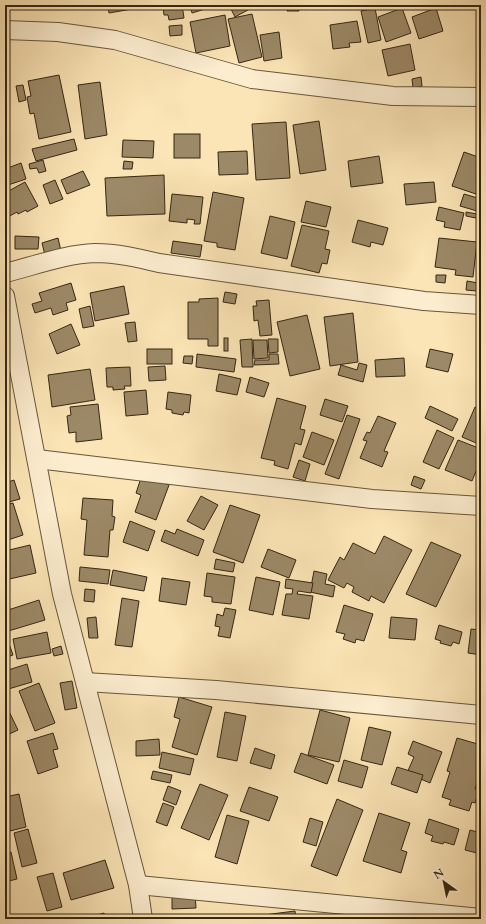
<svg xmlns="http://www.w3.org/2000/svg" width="486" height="924" font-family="Cardo,serif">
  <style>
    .building { fill: #9c8967; stroke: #362712 }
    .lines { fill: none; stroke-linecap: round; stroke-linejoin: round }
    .street-casing { stroke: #67563b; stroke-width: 20 }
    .street { stroke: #fcedcf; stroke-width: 18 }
  </style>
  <rect width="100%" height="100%" fill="#fbe4b5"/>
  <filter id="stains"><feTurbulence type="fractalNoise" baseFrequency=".005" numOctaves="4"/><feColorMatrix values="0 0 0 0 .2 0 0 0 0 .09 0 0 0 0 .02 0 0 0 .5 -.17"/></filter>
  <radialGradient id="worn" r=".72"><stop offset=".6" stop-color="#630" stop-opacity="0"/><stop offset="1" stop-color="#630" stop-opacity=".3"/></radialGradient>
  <g class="building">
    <path d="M98,5H131L132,9L109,13L108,6L99,8Z"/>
    <path d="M163,5H182L184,18L169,20L168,15H164Z"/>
    <path d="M190,5H218L192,13Z"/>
    <path d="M229,5H257L235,17Z"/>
    <path d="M269,5H311V7H299V11H287L288,7H269Z"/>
    <path d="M375,8L381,40L368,43L361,11Z"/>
    <path d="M402,8L411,33L386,42L378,17Z"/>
    <path d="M436,8L443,31L419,39L412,17Z"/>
    <path d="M252,14L262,57L239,63L228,19Z"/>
    <path d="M225,15L230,46L196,53L190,22Z"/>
    <path d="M357,21L361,42L349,43L350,47L333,49L330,25Z"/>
    <path d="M182,25V35L170,36L169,26Z"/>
    <path d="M279,32L282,58L264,61L260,35Z"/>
    <path d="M410,44L415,70L388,76L382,50Z"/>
    <path d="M59,75L71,132L39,139L34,113L30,114L27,97L31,96L28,81Z"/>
    <path d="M421,77L422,86L413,88L412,79Z"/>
    <path d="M100,82L107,135L85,139L78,85Z"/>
    <path d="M23,85L26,100L19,102L16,86Z"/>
    <path d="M319,121L326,170L300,174L293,125Z"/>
    <path d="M286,122L290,178L256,180L252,124Z"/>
    <rect x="174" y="134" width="26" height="24"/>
    <path d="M74,139L77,150L36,161L32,149Z"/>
    <path d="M123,140L154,141L153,158L122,157Z"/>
    <path d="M247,151L248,174L219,175L218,152Z"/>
    <path d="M464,152L481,158V189L479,195L452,186Z"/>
    <path d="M379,156L383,183L351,187L348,161Z"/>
    <path d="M43,160L46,171L39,173L37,168L30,169L29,164Z"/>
    <path d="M124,161L133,162L132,169H123Z"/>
    <path d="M21,163L26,179L5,186V169Z"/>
    <path d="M83,171L90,185L67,194L61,180Z"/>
    <path d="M164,175L165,214L107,216L105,178Z"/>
    <path d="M55,180L63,199L50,204L43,185Z"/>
    <path d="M25,182L38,206L27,212L26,210L18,214L17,212L6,218L5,193Z"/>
    <path d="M434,182L436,202L406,205L404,184Z"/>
    <path d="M213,192L244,198L235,250L217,247V243L204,241Z"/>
    <path d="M172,194L203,197L200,224H194L195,220L187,219V223L169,221Z"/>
    <path d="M464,194L481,199L477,211L460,206Z"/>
    <path d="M306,201L331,207L326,227L301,222Z"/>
    <path d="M439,207L464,213L460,230L444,227L445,222L436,220Z"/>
    <path d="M466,212L477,214L476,218L466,216Z"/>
    <path d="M270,216L295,222L287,259L261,253Z"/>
    <path d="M358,220L388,228L383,245L371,242L370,247L352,242Z"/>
    <path d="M302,225L329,231L325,249L330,250L327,264L322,263L319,273L291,266Z"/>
    <path d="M15,236L39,237L38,249H15Z"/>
    <path d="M58,238L61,251L45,255L42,243Z"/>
    <path d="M439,238L477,242L473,277L455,275L456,270L435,267Z"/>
    <path d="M173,241L202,245L200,257L171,253Z"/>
    <path d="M436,275H446L445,283L436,282Z"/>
    <path d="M467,281L478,283L477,291L466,290Z"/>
    <path d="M71,283L76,300L66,303L68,310L53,315L51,308L35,313L32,304L42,301L39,293Z"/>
    <path d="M124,286L129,314L95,321L90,293Z"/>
    <path d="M225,292L237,294L235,304L223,302Z"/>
    <path d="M218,298V346H208V339H188V302H199V299Z"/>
    <path d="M269,300L272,335L260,336L258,320L254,321L253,306H257L256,301Z"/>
    <path d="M90,306L94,326L83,328L79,309Z"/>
    <path d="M353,313L358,362L330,366L324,317Z"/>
    <path d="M307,315L320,369L290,376L277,322Z"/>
    <path d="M135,322L137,341L128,342L125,323Z"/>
    <path d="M71,324L80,345L57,354L49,334Z"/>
    <rect x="224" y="338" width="4" height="13"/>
    <path d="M252,339L253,367H242L240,340Z"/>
    <path d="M268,339H278V352L269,353Z"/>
    <path d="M253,340H267L268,358L254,359Z"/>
    <rect x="147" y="349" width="25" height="15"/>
    <path d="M430,349L453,354L448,372L426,367Z"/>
    <path d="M197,354L236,359L234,372L196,367Z"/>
    <path d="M269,354H278L279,364L254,365L255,360H269Z"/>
    <path d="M184,356H193L192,364L183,363Z"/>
    <path d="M404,358L405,376L376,377L375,360Z"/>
    <path d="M359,363L367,365L363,382L338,375L341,365L357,370Z"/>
    <path d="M165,366L166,380L149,381L148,367Z"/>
    <path d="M130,367L131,386H124L125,389L113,390V387H107L106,368Z"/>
    <path d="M90,369L95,400L52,407L48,375Z"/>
    <path d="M219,374L241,379L237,395L216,391Z"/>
    <path d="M250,377L269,383L264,397L246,392Z"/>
    <path d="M146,390L148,414L126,416L124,392Z"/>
    <path d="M168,392L191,395L189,413L184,412L183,415L172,413V410L166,409Z"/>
    <path d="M277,398L306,406L300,429L305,430L301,445L295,443L288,469L274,465L275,461L261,458Z"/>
    <path d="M325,399L348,406L342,422L320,415Z"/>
    <path d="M98,404L102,439L76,442V432L69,433L67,416L71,415L70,407Z"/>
    <path d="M430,406L458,419L452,431L425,418Z"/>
    <path d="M475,407L481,409V445L462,437Z"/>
    <path d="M347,415L360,419L339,479L325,474Z"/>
    <path d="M378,416L396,423L384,451L388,452L382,467L360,458L367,441L363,440L367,432L370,433Z"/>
    <path d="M437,430L454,438L439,469L423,462Z"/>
    <path d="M312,432L334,440L324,465L303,457Z"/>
    <path d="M458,440L481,449L476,463L479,464L472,481L445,470Z"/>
    <path d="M299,460L310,464L305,481L293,477Z"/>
    <path d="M142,475L169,485L156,520L135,512L141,495L136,493Z"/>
    <path d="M414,476L425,480L421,489L411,485Z"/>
    <path d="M14,480L20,499L5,503V483Z"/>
    <path d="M201,496L218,505L204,530L187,521Z"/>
    <path d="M83,498L113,500L112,516L115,517L113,530H110L108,557L84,555L87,520L81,519Z"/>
    <path d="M13,503L23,535L5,541V505Z"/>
    <path d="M230,505L260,515L243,563L213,552Z"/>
    <path d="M130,521L155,531L148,551L123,542Z"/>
    <path d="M177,529L204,540L198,556L161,541L165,530L175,534Z"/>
    <path d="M384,536L412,550L384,603L371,596L369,601L352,592L354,587L347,583L344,588L328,580L340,557L344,560L353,543L375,554Z"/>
    <path d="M431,542L461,555L436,607L406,594Z"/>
    <path d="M30,545L36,573L5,580V551Z"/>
    <path d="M268,549L296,560L289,578L261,567Z"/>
    <path d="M216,559L235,563L233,572L214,569Z"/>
    <path d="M80,567L110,570L108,584L79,581Z"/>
    <path d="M113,570L147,577L144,591L110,585Z"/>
    <path d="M314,571L327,574L325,584L335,586L333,597L310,592Z"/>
    <path d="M207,573L235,577L231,604L212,602V597L204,596Z"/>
    <path d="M256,577L280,582L273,615L249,610Z"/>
    <path d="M162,578L190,582L186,605L159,601Z"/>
    <path d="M286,579L313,583L311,593L298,591L297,594L313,596L309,619L282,615L286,594H292L293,589L285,588Z"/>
    <path d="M85,589L95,590L94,602L84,601Z"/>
    <path d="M122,598L139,601L132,647L115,645Z"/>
    <path d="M39,600L45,620L5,632V611Z"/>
    <path d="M344,605L373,614L364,641L356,639L355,643L343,639L345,634L336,632Z"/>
    <path d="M225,608L236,610L230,638L218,636L220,627L215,626L217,614L223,616Z"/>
    <path d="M96,617L98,638H89L87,618Z"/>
    <path d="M391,617L417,619L415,640L389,638Z"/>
    <path d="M439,625L462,632L459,644L453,642L451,646L440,643L441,641L435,639Z"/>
    <path d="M471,629L481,630V655L468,653Z"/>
    <path d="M47,632L51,653L17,659L13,639Z"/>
    <path d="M7,638L13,655L5,658V639Z"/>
    <path d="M61,646L63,654L54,656L52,649Z"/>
    <path d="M27,664L32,682L5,690V671Z"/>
    <path d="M72,681L77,708L65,710L60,683Z"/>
    <path d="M39,683L55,723L35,731L19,691Z"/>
    <path d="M179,697L212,707L197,755L172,747L180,719L174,717Z"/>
    <path d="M5,703L18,730L5,736Z"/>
    <path d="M320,710L350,718L339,762L308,755Z"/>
    <path d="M225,712L246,716L237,761L217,757Z"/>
    <path d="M369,727L391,732L382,765L361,760Z"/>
    <path d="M53,733L58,749L53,750L58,767L38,774L27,741Z"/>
    <path d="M457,738L481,745V775H479L475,789H479L475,803L472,802L469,811L449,805L451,800L442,797L450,772L447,771Z"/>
    <path d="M159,739L160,755L136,756V741Z"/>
    <path d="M413,741L442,752L430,783L407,773L414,757L408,754Z"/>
    <path d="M255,748L275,755L271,769L250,763Z"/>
    <path d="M162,752L194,759L190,775L159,768Z"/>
    <path d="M301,753L334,765L327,784L294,772Z"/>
    <path d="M344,760L368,767L362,788L338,781Z"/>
    <path d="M397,767L423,775L417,793L391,784Z"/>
    <path d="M153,771L172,775L170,783L151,779Z"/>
    <path d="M200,784L228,795L209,840L181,828Z"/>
    <path d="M168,786L181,791L176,805L163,800Z"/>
    <path d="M249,787L278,797L269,821L240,811Z"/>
    <path d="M19,794L26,827L10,831L5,810V797Z"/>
    <path d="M337,799L363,810L337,876L311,866Z"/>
    <path d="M163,803L174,807L167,826L156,822Z"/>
    <path d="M379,813L410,823L401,850L407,852L401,873L363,861Z"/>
    <path d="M227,815L249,821L237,864L215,857Z"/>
    <path d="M310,818L323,822L316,846L303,842Z"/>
    <path d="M429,819L459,829L454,845L444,842L443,844L431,841L433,836L425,833Z"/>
    <path d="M28,829L37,863L22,867L14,833Z"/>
    <path d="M470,830L481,833V854L465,850Z"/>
    <path d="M11,852L17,879L9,881L8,877L5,878V853Z"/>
    <path d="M105,860L114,888L71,900L63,873Z"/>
    <path d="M53,873L62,907L47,911L37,877Z"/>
    <path d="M195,893L196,908L172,909V894Z"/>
    <path d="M295,911L296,919H256V916Z"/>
    <path d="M104,913L106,919H83Z"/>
  </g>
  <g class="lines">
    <defs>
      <g id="street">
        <path d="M5,30L58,32L115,40L252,79L393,96L481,97"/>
        <path d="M5,273C34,266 65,254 95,253C117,253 138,258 159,263L424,301L481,305"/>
        <path d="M5,296L62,594L138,885L143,919"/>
        <path d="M37,459L372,499L481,506"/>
        <path d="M85,682L216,690L481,715"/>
        <path d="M138,885L481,918"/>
      </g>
    </defs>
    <use href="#street" class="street-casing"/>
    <use href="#street" class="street"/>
  </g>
  <rect width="486" height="924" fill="none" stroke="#fbe4b5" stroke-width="20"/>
  <rect x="6" y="6" width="474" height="912" fill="none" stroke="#362712" stroke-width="2"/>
  <rect x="10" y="10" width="466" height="904" fill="none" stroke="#362712"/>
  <g transform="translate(444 882) rotate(327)" stroke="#fcedcf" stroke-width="3" paint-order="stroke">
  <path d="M0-3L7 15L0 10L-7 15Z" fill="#362712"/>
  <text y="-6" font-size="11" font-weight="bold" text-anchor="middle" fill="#362712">N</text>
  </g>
  <rect width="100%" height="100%" filter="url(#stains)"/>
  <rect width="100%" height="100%" fill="url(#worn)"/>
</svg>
